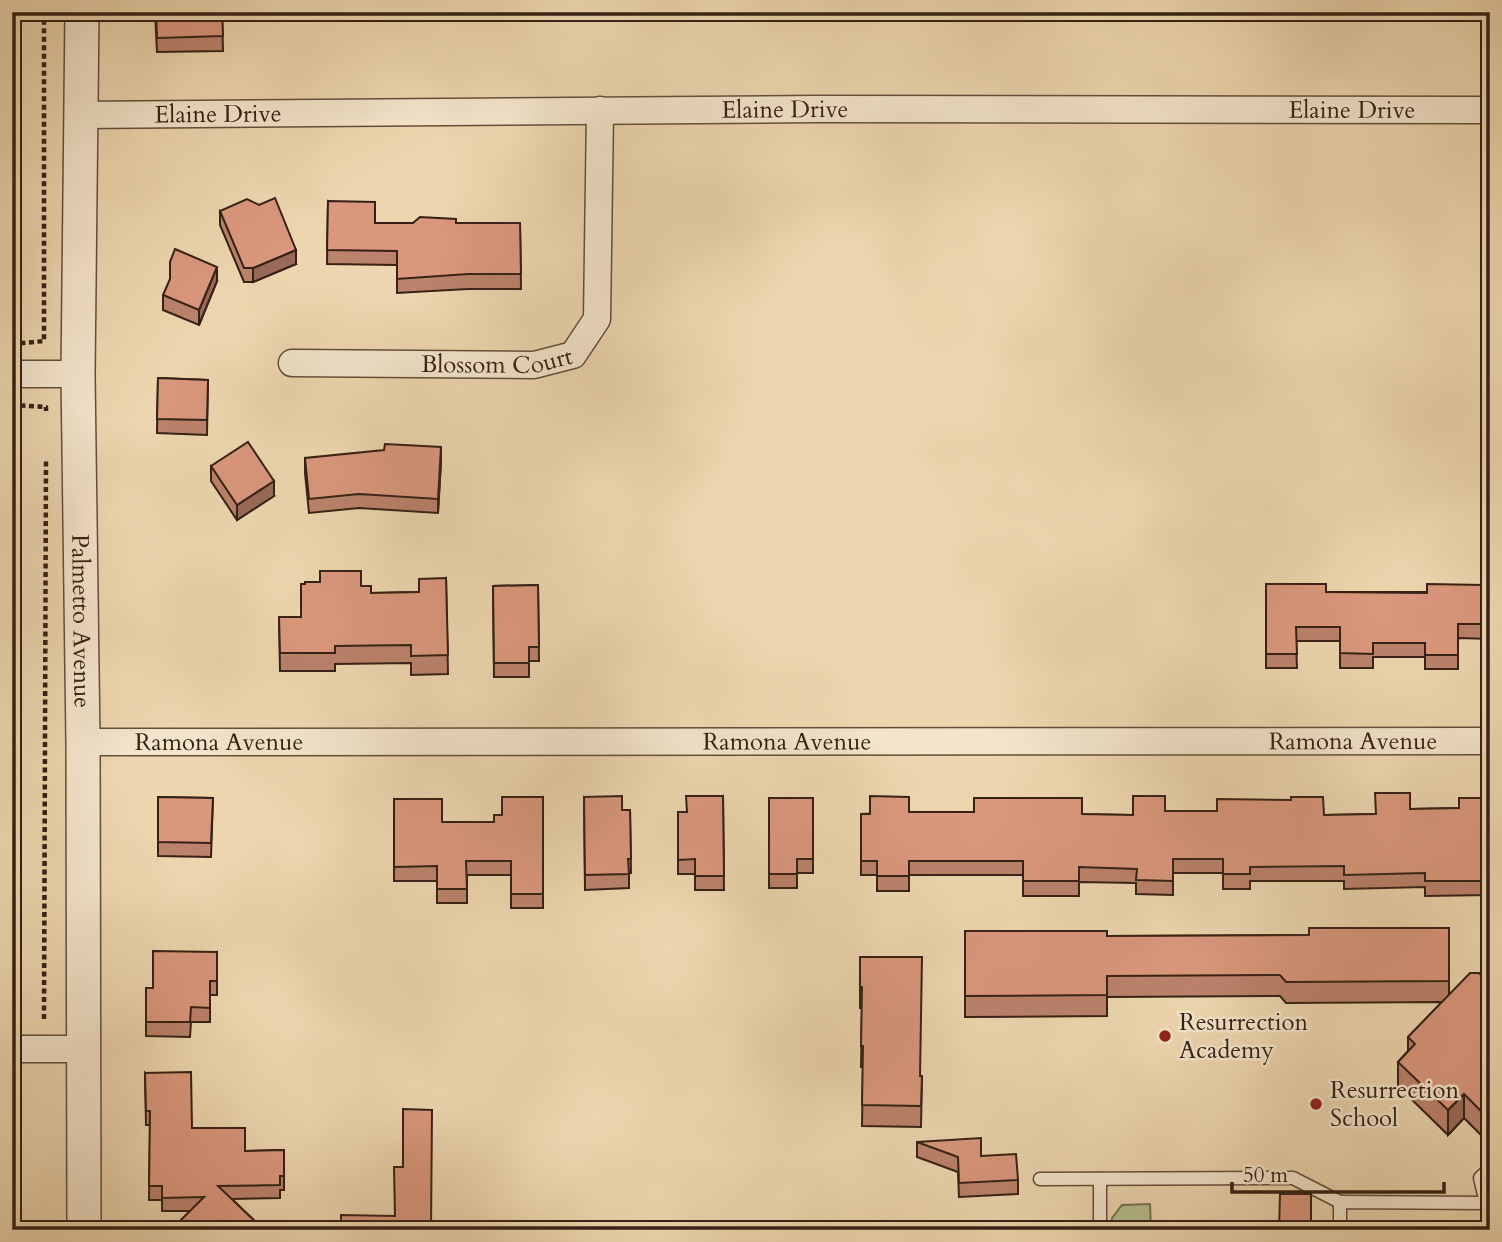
<svg xmlns="http://www.w3.org/2000/svg" width="1502" height="1242" font-family="Cardo,serif">
  <style>
    .green { fill: #b7be8c; stroke: #767051; stroke-width: 2 }
    .lines { fill: none; stroke-linecap: round; stroke-linejoin: round }
    .service-casing { stroke: #634e3c; stroke-width: 15 }
    .minor-casing { stroke: #634e3c; stroke-width: 29 }
    .tertiary-casing { stroke: #634e3c; stroke-width: 36 }
    .path { stroke: #352116; stroke-width: 4.5; stroke-dasharray: 5 3.5; stroke-linecap: butt }
    .service { stroke: #f3e4cb; stroke-width: 12 }
    .minor { stroke: #f3e4cb; stroke-width: 26 }
    .tertiary { stroke: #f3e4cb; stroke-width: 33 }
    .wall { fill: #bb826c; stroke: #352116; stroke-width: 2 }
    .shaded-wall { fill: #996a58; stroke: #352116; stroke-width: 2 }
    .building { fill: #da977d; stroke: #352116; stroke-width: 2 }
    .poi-dot { fill: #8f2418; stroke: #f3e4cb; stroke-width: 2.5 }
    .labels { text-anchor: middle; dominant-baseline: central; stroke-width: 5; stroke-linejoin: round; paint-order: stroke }
    .street-label { font-size: 24px; fill: #352116; stroke: #f3e4cb }
    .poi-label { font-size: 24px; fill: #352116; stroke: #f3e4cb; text-anchor: start }
  </style>
  <rect width="100%" height="100%" fill="#edd6af"/>
  <filter id="stains"><feTurbulence type="fractalNoise" baseFrequency=".00286" numOctaves="4"/><feColorMatrix values="0 0 0 0 .2 0 0 0 0 .09 0 0 0 0 .02 0 0 0 .5 -.17"/></filter>
  <radialGradient id="worn" r=".72"><stop offset=".6" stop-color="#630" stop-opacity="0"/><stop offset="1" stop-color="#630" stop-opacity=".3"/></radialGradient>
  <path class="green" d="M1150,1204L1151,1230H1112V1218L1122,1205Z"/>
  <g class="lines">
    <defs>
      <g id="service">
        <path d="M1040,1179L1293,1178L1340,1202"/>
        <path d="M1100,1179V1230"/>
        <path d="M1486,1203L1480,1178L1490,1168"/>
        <path d="M1340,1230V1202L1486,1203L1490,1207"/>
      </g>
      <g id="minor">
        <path id="s1" d="M80,115L817,109L1490,110"/>
        <path id="s2" d="M292,363L534,365L573,355L597,319L600,110"/>
        <path d="M12,374H78"/>
        <path id="s3" d="M83,742L1490,741"/>
        <path d="M12,1049H83"/>
      </g>
      <g id="tertiary">
        <path id="s4" d="M82,12L78,374L83,742L84,1230"/>
      </g>
    </defs>
    <use href="#service" class="service-casing"/>
    <use href="#minor" class="minor-casing"/>
    <use href="#tertiary" class="tertiary-casing"/>
    <g class="path">
      <path d="M12,344L44,341V12"/>
      <path d="M12,405L46,407V411"/>
      <path d="M44,1019L46,458"/>
    </g>
    <use href="#service" class="service"/>
    <use href="#minor" class="minor"/>
    <use href="#tertiary" class="tertiary"/>
  </g>
  <g class="wall">
    <path d="M12,12H20L19,22L12,21Z"/>
    <path d="M155,12H222L223,51L157,52Z"/>
    <path d="M328,201L375,223H520L521,289H468L397,293V265L327,264Z"/>
    <path d="M220,211L296,264L253,282H244L220,225Z"/>
    <path d="M217,281L199,325L163,310V295Z"/>
    <path d="M158,378L208,380L207,435L157,433Z"/>
    <path d="M305,458L441,461L438,513L359,508L309,513L305,473Z"/>
    <path d="M211,466L274,496L237,520L211,481Z"/>
    <path d="M446,578L448,674L411,675V663L335,664V671H280L279,617H301L361,586L371,593L419,592Z"/>
    <path d="M1266,584L1326,592H1490V639L1458,638V669H1425V657H1373V668H1340V641H1296L1297,668H1266Z"/>
    <path d="M538,585L539,661H529V677H494L493,586Z"/>
    <path d="M723,796L724,890H695V874H678V812H686Z"/>
    <path d="M158,797L213,798L211,857L158,856Z"/>
    <path d="M543,797V908H511V875H467V903H437V881H394V799L442,822H494L502,815Z"/>
    <path d="M584,797L622,810H630L631,873H629V888L585,890Z"/>
    <path d="M769,798H813V873H797V888H769Z"/>
    <path d="M1490,798V895L1425,896V887L1344,889V881H1250V889H1223V873H1173V895L1136,894V883L1079,882V896H1023V875H909V891H877V875H861V814L909,812L1133,815L1165,811L1324,815L1375,814L1410,809L1459,808Z"/>
    <path d="M1449,928V995L1484,978L1490,971V1126L1481,1135L1464,1118L1448,1135L1398,1086V1062L1408,1051V1037L1442,1002L1286,1003L1280,996L1107,997V1016L965,1017V931L1107,936L1309,935Z"/>
    <path d="M217,952V995H210V1022H191L190,1037L146,1036V988H153Z"/>
    <path d="M860,957L920,1076H922L921,1127L862,1126L863,1067H861L862,1008H860Z"/>
    <path d="M145,1073L192,1128L245,1151L284,1150V1190H280V1198L232,1199L264,1230H271H176V1225L190,1211H162V1200H149L150,1125H146Z"/>
    <path d="M917,1142L981,1156L1018,1180V1194L959,1197L958,1172L917,1157Z"/>
  </g>
  <g class="shaded-wall">
    <path d="M296,250V264L253,282V268Z"/>
    <path d="M217,267V281L199,325V310Z"/>
    <path d="M441,447V461L438,513V499Z"/>
    <path d="M274,481V496L237,520V505Z"/>
    <path d="M1464,1094V1118L1448,1135V1110Z"/>
    <path d="M1490,1102V1126L1481,1135V1111Z"/>
  </g>
  <g class="building">
    <path d="M156,12H222L223,36L157,38Z"/>
    <path d="M275,198L296,250L253,268H244L220,211L247,199L259,205Z"/>
    <path d="M328,201L375,202V223H413L420,217L456,219V223H520L521,274H468L397,279V251L327,250Z"/>
    <path d="M175,249L217,267L199,310L163,295L170,279V262Z"/>
    <path d="M158,378L208,380L207,420L157,419Z"/>
    <path d="M248,442L274,481L237,505L211,466Z"/>
    <path d="M385,444L441,447L438,499L359,494L309,499L305,458L384,450Z"/>
    <path d="M320,571H361V586H371V593L419,592V579L446,578L448,655L411,656V645L335,646V653H280L279,617H301V584H305V582H320Z"/>
    <path d="M1266,584H1326V592L1427,593V584L1484,585V592H1490V624H1458V655H1425V643H1373V654L1340,653V627H1296L1297,654H1266Z"/>
    <path d="M538,585L539,647H529V663H494L493,586Z"/>
    <path d="M1375,793H1410V809L1459,808V798H1490V881H1425V873L1344,875V866L1250,867V874H1223V859H1173V881L1136,880L1137,869L1079,867V881H1023V861H909V876H877V861H861V814H870V796L909,797V812H974V798H1082V814L1133,815V796H1165V811H1217V799L1291,800V797H1323L1324,815L1376,814Z"/>
    <path d="M622,796V810H630L631,859H628L629,874L585,875L584,797Z"/>
    <path d="M686,796H723L724,876H695V859L678,860V812H687Z"/>
    <path d="M158,797L213,798L211,843L158,842Z"/>
    <path d="M502,797H543V894H511V861H466L467,889H437V866L394,867V799H442V822H494V815H502Z"/>
    <path d="M769,798H813V859H797V874H769Z"/>
    <path d="M1309,928H1449V981L1286,982L1280,975L1107,976V995L965,996V931H1107V936L1309,935Z"/>
    <path d="M153,951L217,952V981H210V1008L191,1007L190,1022H146V988H153Z"/>
    <path d="M860,957H922L920,1076H922L921,1106L862,1105L863,1046H861L862,987H860Z"/>
    <path d="M1490,971V1102L1481,1111L1464,1094L1448,1110L1398,1062L1415,1044L1408,1037L1470,973H1479L1484,978Z"/>
    <path d="M191,1072L192,1128H245V1151L284,1150V1176H280V1185L218,1186L264,1230H271H181L176,1225L204,1197L162,1198V1186H149L150,1111H146L145,1073Z"/>
    <path d="M403,1109L432,1110L431,1230H341V1215L395,1216L394,1167H403Z"/>
    <path d="M981,1138V1156L1016,1154L1018,1180L959,1183L958,1157L917,1142Z"/>
    <path d="M1280,1194H1311V1230H1279Z"/>
  </g>
  <g class="poi-dot">
    <circle cx="1165" cy="1036" r="7"/>
    <circle cx="1316" cy="1104" r="7"/>
  </g>
  <g class="labels">
    <g class="street-label">
      <text stroke="none"><textPath href="#s1" startOffset="705">Elaine Drive</textPath></text>
      <text stroke="none"><textPath href="#s1" startOffset="1272">Elaine Drive</textPath></text>
      <text stroke="none"><textPath href="#s1" startOffset="138">Elaine Drive</textPath></text>
      <text stroke="none"><textPath href="#s2" startOffset="205">Blossom Court</textPath></text>
      <text stroke="none"><textPath href="#s4" startOffset="609">Palmetto Avenue</textPath></text>
      <text stroke="none"><textPath href="#s3" startOffset="1270">Ramona Avenue</textPath></text>
      <text stroke="none"><textPath href="#s3" startOffset="136">Ramona Avenue</textPath></text>
      <text stroke="none"><textPath href="#s3" startOffset="704">Ramona Avenue</textPath></text>
    </g>
    <g class="poi-label">
      <text x="1179" y="1022">Resurrection<tspan x="1179" dy="28">Academy</tspan></text>
      <text x="1330" y="1090">Resurrection<tspan x="1330" dy="28">School</tspan></text>
    </g>
  </g>
  <rect width="1502" height="1242" fill="none" stroke="#edd6af" stroke-width="42"/>
  <rect x="14" y="14" width="1474" height="1214" fill="none" stroke="#352116" stroke-width="3.5"/>
  <rect x="21" y="21" width="1460" height="1200" fill="none" stroke="#352116" stroke-width="2"/>
  <path d="M1232 1182v10h212v-10" fill="none" stroke="#352116" stroke-width="3.5"/>
  <text x="1243" y="1182" font-size="21" fill="#352116" stroke="#f3e4cb" stroke-width="5" paint-order="stroke">50 m</text>
  <rect width="100%" height="100%" filter="url(#stains)"/>
  <rect width="100%" height="100%" fill="url(#worn)"/>
</svg>
